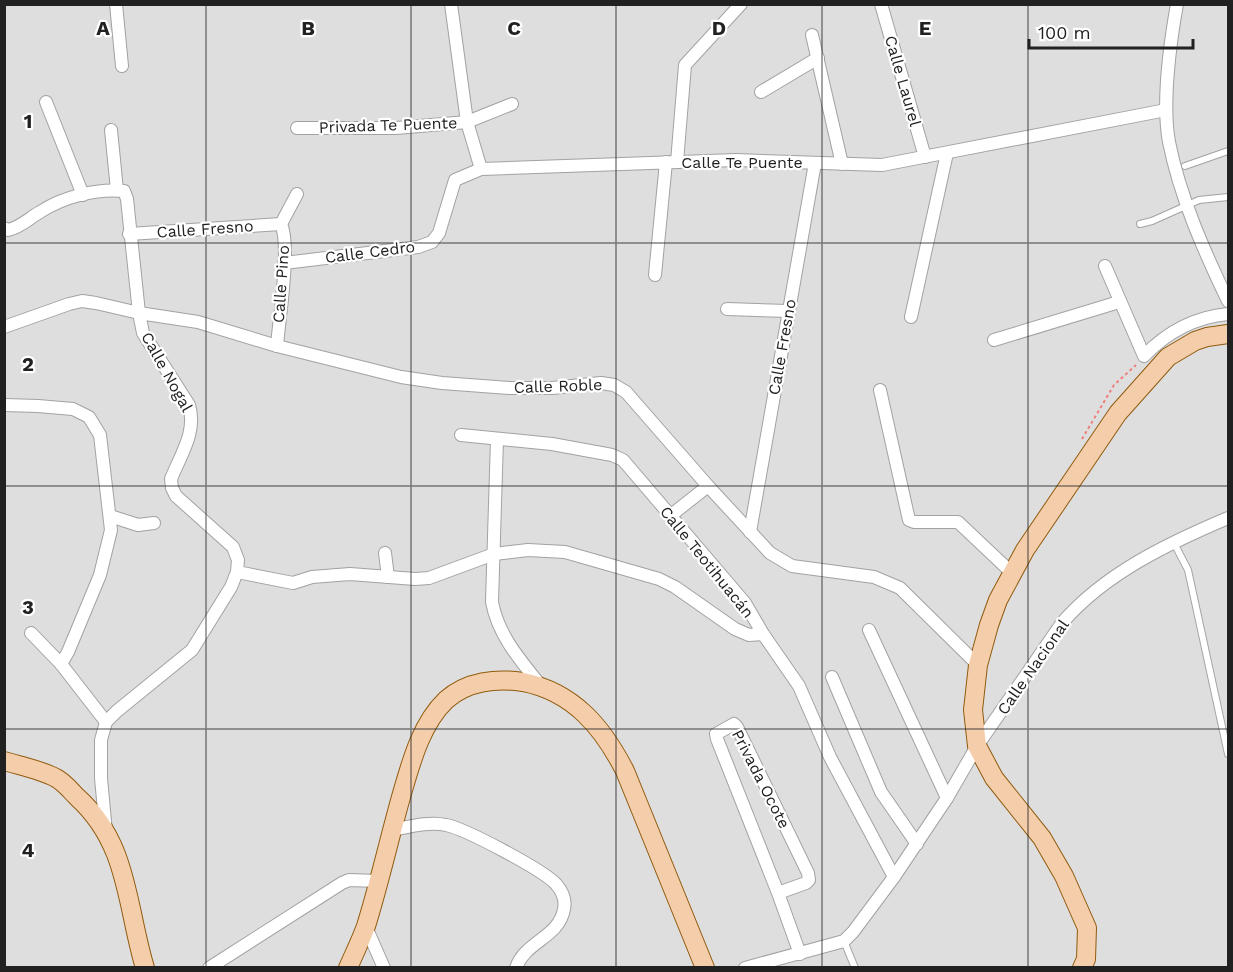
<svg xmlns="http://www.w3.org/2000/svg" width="1233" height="972" font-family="'Work Sans',sans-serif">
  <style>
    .residential { fill: #dfdede }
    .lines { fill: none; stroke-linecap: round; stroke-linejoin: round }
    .lane-casing { stroke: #a2a2a2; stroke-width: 8 }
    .street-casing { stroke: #a2a2a2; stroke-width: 14 }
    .primary-casing { stroke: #905a0e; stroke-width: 20 }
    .path { stroke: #ee7f7d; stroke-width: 2; stroke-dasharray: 3 3; stroke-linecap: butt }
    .lane { stroke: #fff; stroke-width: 6 }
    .street { stroke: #fff; stroke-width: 12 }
    .primary { stroke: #f4ceaa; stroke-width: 18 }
    .grid { fill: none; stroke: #212121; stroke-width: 1.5; stroke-opacity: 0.55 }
    .labels { text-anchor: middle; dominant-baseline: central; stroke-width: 4.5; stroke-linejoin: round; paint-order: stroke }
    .street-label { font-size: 16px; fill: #212121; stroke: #fff }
    .grid-label { font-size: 20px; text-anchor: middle; font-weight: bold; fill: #212121; stroke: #fff; stroke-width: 4.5; stroke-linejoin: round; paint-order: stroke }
  </style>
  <rect width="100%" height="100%" fill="#f1ede9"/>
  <path class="residential" d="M5,5H1228V967H5L4,139L6,138L4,129Z"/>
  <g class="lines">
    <defs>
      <g id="lane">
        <path d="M1185,166L1228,151"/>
        <path d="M1140,224L1152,221L1199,200L1228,197"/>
        <path d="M1174,543L1188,570L1228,754"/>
        <path d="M844,941L855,968"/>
      </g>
      <g id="street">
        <path d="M116,4L122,66"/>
        <path d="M451,4L467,122L481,169"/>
        <path d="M881,4L925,157"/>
        <path d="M1177,4C1170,43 1162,104 1169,142C1180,197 1204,251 1228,301"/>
        <path d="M812,35L842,164"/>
        <path d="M761,92L818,58"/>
        <path d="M46,102L83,195"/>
        <path d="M297,128H396L467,122L512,104"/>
        <path d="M111,130L117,190"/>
        <path d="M677,162L685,65L741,4"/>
        <path d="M281,224L297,194"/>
        <path d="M4,228L8,230C21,227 28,219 40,212C63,197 97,188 124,191L127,199L139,313L143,333L189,405C197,432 181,454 171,479L172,488L176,496L233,547L238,560L237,572L231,587L192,650L117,711L106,722L101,740V778L106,832"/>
        <path d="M129,234L281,224"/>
        <path d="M284,263L418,247L432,242L439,233L455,180L481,169L736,160L882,165L1166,110"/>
        <path d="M1105,266L1144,356C1167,332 1195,317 1228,314"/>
        <path d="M655,275L666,162"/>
        <path d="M727,309L789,311"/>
        <path d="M911,317L947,153"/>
        <path d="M4,327L69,304L82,301L96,303L139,313L198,322L277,346L401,377L442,383L509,388H552L601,383L614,385L626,392L708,486L770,553L792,566L874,577L900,588L978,665"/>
        <path d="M994,340L1119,302"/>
        <path d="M277,346C279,319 291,245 281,224"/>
        <path d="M880,390L909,520L914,522H958L1012,573"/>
        <path d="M4,405L38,406L73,409L89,417L100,435L111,530L100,575L68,652L61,664"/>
        <path d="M461,435L552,444L612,455L623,460L745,603L763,634L799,686L830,757L894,877"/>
        <path d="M497,439L492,602C498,635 520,660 541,686"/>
        <path d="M110,516L138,525L154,523"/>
        <path d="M670,516L708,486"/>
        <path d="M750,532L815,163"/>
        <path d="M385,553L388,577"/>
        <path d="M237,572L293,583L312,577L350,574L415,579L429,578L494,554L528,550L565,552L659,579L675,587L735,629L749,635L763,634"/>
        <path d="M869,630L947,798"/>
        <path d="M31,633L61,664L106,722"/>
        <path d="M832,677L881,792L917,844"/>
        <path d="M391,830C408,827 429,821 446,825C466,829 543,870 556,884C562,891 566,900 564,909C559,938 525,941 516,968"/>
        <path d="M778,893L806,883L809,880L808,873L737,727L734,724L716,734L717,739L778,893L800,954"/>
        <path d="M366,927L384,968"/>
        <path d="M209,968L342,883L349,880L378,881"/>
        <path d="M745,968L844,941L853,932L894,877L947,798L977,746L1062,623C1105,573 1169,543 1228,518"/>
      </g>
      <g id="primary">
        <path d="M4,761C21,766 41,770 56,778C64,782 71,791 77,797C129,844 126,905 145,968"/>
        <path d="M348,968C354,954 361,940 366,926C380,881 390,835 403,790C412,759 422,723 446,700C467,681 497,678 523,682C574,692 603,728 625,771L705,968"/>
        <path d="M1082,968L1086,959L1087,928L1064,876L1042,838L994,778L977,746L973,710L978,665L989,625L998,600L1025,550L1118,413L1168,357L1195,341L1207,337L1228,334"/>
      </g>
    </defs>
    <use href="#lane" class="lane-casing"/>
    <use href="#street" class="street-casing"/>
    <use href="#primary" class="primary-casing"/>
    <path class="path" d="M1082,439L1114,385L1136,365"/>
    <use href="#lane" class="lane"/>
    <use href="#street" class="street"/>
    <use href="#primary" class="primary"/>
  </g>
  <path class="grid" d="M206,4V968M411,4V968M616,4V968M822,4V968M1028,4V968M4,243H1228M4,486H1228M4,729H1228"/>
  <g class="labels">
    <g class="street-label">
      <text transform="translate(903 81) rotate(74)">Calle Laurel</text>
      <text transform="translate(388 125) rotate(-2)">Privada Te Puente</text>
      <text x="742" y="162">Calle Te Puente</text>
      <text transform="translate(205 229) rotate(-4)">Calle Fresno</text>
      <text transform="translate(370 252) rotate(-7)">Calle Cedro</text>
      <text transform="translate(281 284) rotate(-86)">Calle Pino</text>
      <text transform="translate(782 347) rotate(-80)">Calle Fresno</text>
      <text transform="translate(167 372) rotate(61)">Calle Nogal</text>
      <text transform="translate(558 386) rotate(-2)">Calle Roble</text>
      <text transform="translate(707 562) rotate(51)">Calle Teotihuacán</text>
      <text transform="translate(1033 667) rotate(-55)">Calle Nacional</text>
      <text transform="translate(761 779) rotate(63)">Privada Ocote</text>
    </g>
  </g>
  <g class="grid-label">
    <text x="103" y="35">A</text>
    <text x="308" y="35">B</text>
    <text x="514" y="35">C</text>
    <text x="719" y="35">D</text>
    <text x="925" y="35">E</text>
    <text x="28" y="128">1</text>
    <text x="28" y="371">2</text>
    <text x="28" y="614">3</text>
    <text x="28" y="857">4</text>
  </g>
  <rect width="1233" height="972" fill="none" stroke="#212121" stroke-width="12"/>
  <path d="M1029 39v9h164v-9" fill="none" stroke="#212121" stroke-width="3"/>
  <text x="1038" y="39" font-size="18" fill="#212121" stroke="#ffffff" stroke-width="4.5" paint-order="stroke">100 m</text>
</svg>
